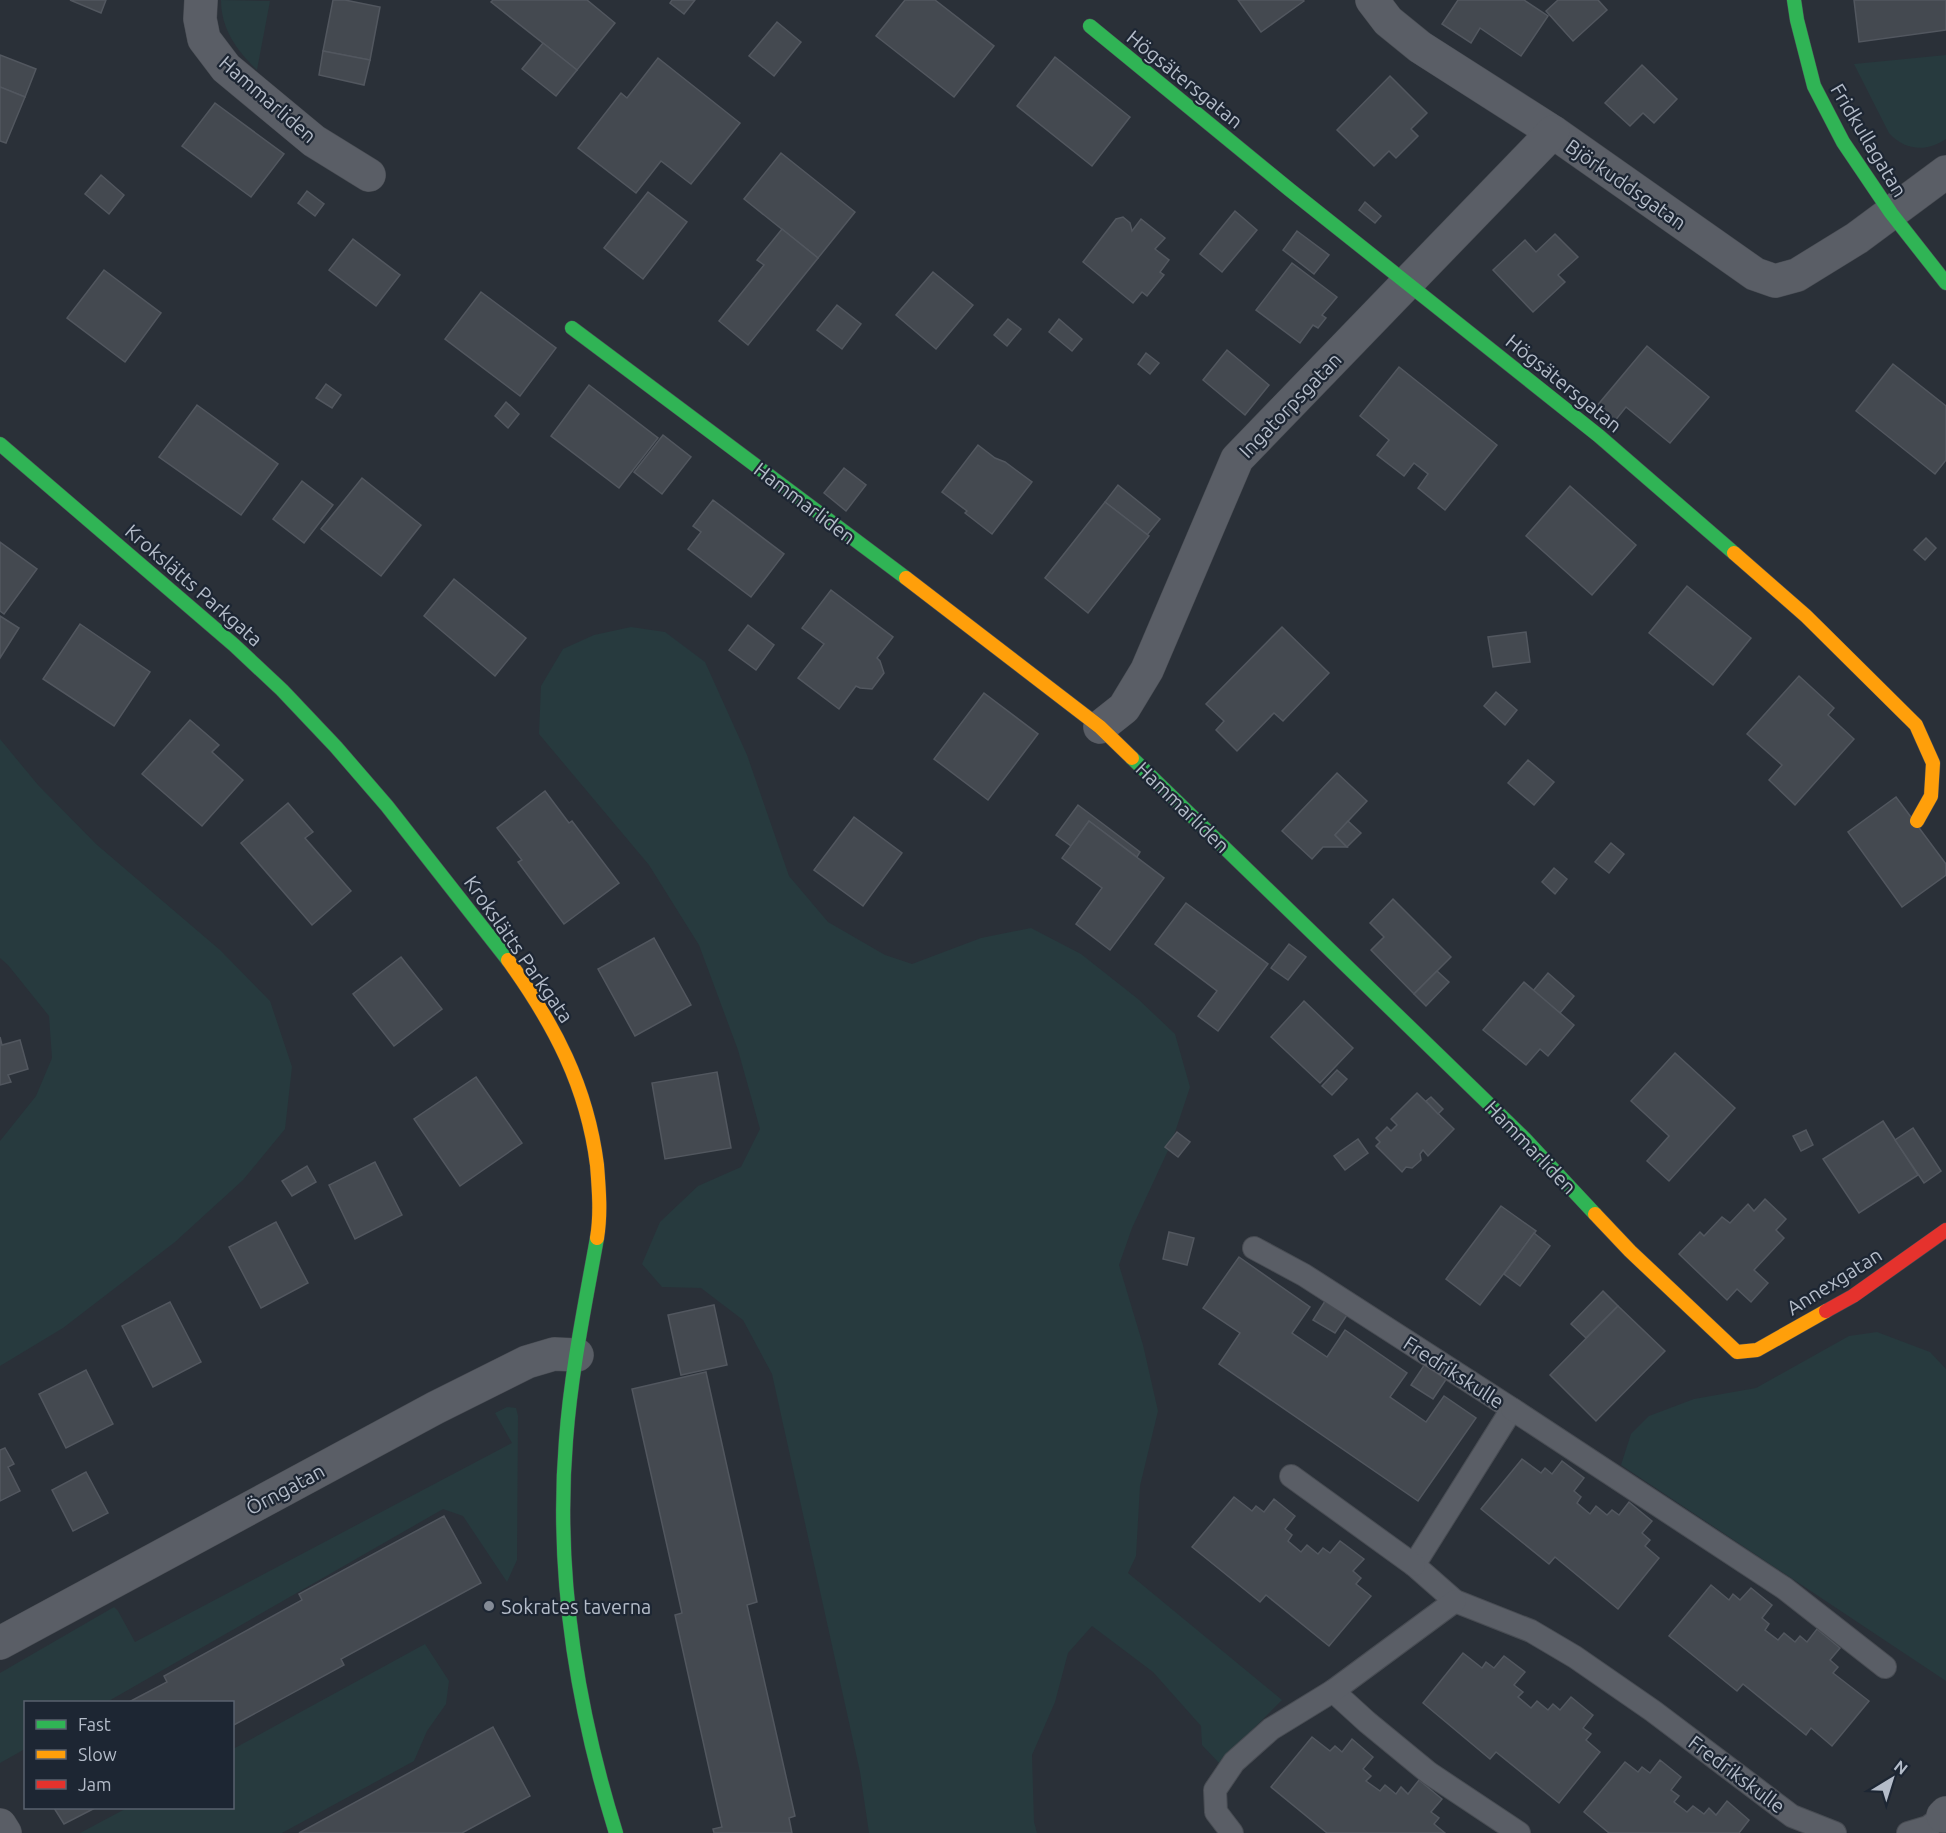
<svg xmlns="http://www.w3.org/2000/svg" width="1946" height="1833" font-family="Ubuntu,sans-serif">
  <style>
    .green { fill: #273a3e }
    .building { fill: #444950; stroke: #52575f; stroke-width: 1.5 }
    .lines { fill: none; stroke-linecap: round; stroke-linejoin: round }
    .lane-casing { stroke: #484c53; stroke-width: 24 }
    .street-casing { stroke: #484c53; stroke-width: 34 }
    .fast-casing { stroke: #484c53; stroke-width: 15 }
    .slow-casing { stroke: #484c53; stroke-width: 15 }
    .jam-casing { stroke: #484c53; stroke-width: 15 }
    .lane { stroke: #5a5e66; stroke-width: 22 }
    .street { stroke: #5a5e66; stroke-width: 33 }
    .fast { stroke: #30b455; stroke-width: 14 }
    .slow { stroke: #ff9f0a; stroke-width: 14 }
    .jam { stroke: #e5322d; stroke-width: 14 }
    .poi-dot { fill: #848b96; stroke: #1d2633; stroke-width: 2 }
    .labels { text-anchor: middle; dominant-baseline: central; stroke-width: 4.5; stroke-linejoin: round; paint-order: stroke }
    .street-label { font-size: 20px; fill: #b4bcc9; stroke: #1d2633 }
    .poi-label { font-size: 20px; fill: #b4bcc9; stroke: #1d2633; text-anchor: start }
  </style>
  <rect width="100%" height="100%" fill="#2a3038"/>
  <g class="green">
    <path d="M221,0L270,1L257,70C237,51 221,29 221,0Z"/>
    <path d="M1946,55V139C1927,152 1905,151 1889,133L1854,64Z"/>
    <path d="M631,627L665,632L705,662L747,755L789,876L828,922L885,955L912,964L981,938L1031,928L1081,954L1138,999L1175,1034L1190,1087L1171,1144L1132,1228L1119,1265L1143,1345L1158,1411L1140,1486L1136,1556L1128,1573L1282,1700L1219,1763L1202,1745L1201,1726L1153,1672L1092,1626L1068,1653L1055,1702L1032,1755L1034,1822L1037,1833H869L860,1772L772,1374L743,1320L701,1288L662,1287L642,1264L660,1222L698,1186L741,1167L760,1129L738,1050L699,945L649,865L539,734L541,686L563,649L594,635Z"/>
    <path d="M0,739L38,785L96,844L220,950L270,1001L292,1067L285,1129L243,1180L175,1242L63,1328L0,1366V1141L36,1096L52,1058L49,1016L8,965L0,958Z"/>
    <path d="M1877,1332L1930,1352L1946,1369V1681L1621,1465L1631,1434L1649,1416L1694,1399L1756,1388L1849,1336Z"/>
    <path d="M507,1407L516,1408L518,1416L517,1560L507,1582L463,1516L443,1509L107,1702H26L25,1749L0,1763V1673L114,1607L118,1611L135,1642L512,1443L495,1413Z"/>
    <path d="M425,1644L449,1681L446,1704L427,1731L414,1761L282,1833H80L127,1808H232L233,1749Z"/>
  </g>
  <g class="building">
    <path d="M70,0H106L101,13Z"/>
    <path d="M333,0H345L380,7L370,60L323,51Z"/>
    <path d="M493,0H587L615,23L577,70L491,2Z"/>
    <path d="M672,0H695L684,14L670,3Z"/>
    <path d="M905,0H935L994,46L954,97L876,36Z"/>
    <path d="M1238,0H1303L1304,1L1261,32Z"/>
    <path d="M1458,0H1524L1548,16L1521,56L1480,28L1471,43L1442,24Z"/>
    <path d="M1558,0H1598L1607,10L1573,41L1546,11Z"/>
    <path d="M1854,0H1946V30L1859,42Z"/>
    <path d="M777,22L801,42L774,76L749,56Z"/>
    <path d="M543,43L577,70L556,96L522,69Z"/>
    <path d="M323,51L370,60L364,85L319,75Z"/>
    <path d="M0,55L36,69L25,97L0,87Z"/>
    <path d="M1055,57L1130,117L1092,166L1017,106Z"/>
    <path d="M658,58L740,123L691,184L661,161L636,193L578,148L621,93L627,98Z"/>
    <path d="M1642,65L1677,99L1654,123L1643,113L1630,126L1605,103Z"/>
    <path d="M1390,76L1427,113L1411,129L1418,136L1396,158L1389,151L1374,166L1337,130Z"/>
    <path d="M0,87L25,97L6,143L0,141Z"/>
    <path d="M215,103L284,154L251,197L182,146Z"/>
    <path d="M781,153L855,212L818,258L744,199Z"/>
    <path d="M101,175L124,195L109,214L85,194Z"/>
    <path d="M307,191L324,204L315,216L298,203Z"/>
    <path d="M648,192L687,222L643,279L604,248Z"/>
    <path d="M1365,202L1381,216L1375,223L1359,210Z"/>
    <path d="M1235,211L1257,230L1222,272L1200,254Z"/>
    <path d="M1123,217L1130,223L1132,231L1141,219L1165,238L1155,249L1169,260L1160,272L1164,275L1147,296L1142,292L1133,303L1083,262L1116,219Z"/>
    <path d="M782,229L818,258L748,345L719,321L764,265L757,260Z"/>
    <path d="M1297,231L1329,255L1314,274L1283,250Z"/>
    <path d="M1555,234L1578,257L1558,275L1565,282L1533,312L1493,270L1525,240L1536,252Z"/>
    <path d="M353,239L400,275L376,306L329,270Z"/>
    <path d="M1292,263L1337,297L1322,315L1326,318L1318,328L1313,325L1300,343L1256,310Z"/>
    <path d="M104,270L161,313L125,362L67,318Z"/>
    <path d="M933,272L973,305L936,349L896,315Z"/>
    <path d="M481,292L556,348L520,396L445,339Z"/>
    <path d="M837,305L861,324L842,349L817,330Z"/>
    <path d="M1008,319L1021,329L1007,346L994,335Z"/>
    <path d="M1059,319L1082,339L1072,351L1049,332Z"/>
    <path d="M1647,346L1709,397L1670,443L1626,407L1614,422L1596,407Z"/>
    <path d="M1227,350L1269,385L1245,415L1203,380Z"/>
    <path d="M1146,353L1159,363L1150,374L1138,364Z"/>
    <path d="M1893,364L1946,406V460L1935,474L1856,411Z"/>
    <path d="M1399,367L1497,445L1445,510L1418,488L1428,474L1414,463L1404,476L1377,455L1389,440L1360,416Z"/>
    <path d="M326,384L341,395L332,408L316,398Z"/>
    <path d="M589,385L658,438L619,488L551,436Z"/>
    <path d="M506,402L519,414L508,428L495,416Z"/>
    <path d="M197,405L278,464L241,515L159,457Z"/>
    <path d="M663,435L691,457L662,494L634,472Z"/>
    <path d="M978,445L995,458L1005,462L1032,482L992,534L965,513L967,511L942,492Z"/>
    <path d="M844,468L866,485L846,511L824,493Z"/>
    <path d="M362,478L421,525L381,576L321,529Z"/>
    <path d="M302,481L333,505L304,543L273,519Z"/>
    <path d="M1118,485L1160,519L1147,535L1105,502Z"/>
    <path d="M1570,486L1636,545L1592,595L1526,536Z"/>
    <path d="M713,500L784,554L751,597L688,549L701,532L693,526Z"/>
    <path d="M1105,502L1149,536L1088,613L1045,578Z"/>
    <path d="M1926,538L1936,548L1925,560L1914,550Z"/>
    <path d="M0,542L37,569L4,614L0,611Z"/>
    <path d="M454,579L526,638L495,676L424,616Z"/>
    <path d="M1687,586L1751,638L1713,685L1649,633Z"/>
    <path d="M831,590L893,637L877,658L880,661L884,673L872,689L860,688L856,686L839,709L798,678L824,644L802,628Z"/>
    <path d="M0,616L19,628L0,658Z"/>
    <path d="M80,624L150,672L114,726L43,679Z"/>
    <path d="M748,625L774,645L756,670L729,650Z"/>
    <path d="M1282,627L1329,673L1283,721L1274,713L1237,751L1216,730L1224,721L1206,704Z"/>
    <path d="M1526,632L1530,662L1493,667L1488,637Z"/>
    <path d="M1799,676L1834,708L1828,715L1854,739L1795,805L1769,780L1782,765L1747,734Z"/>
    <path d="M1496,692L1517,710L1505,725L1484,706Z"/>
    <path d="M984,693L1038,734L988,800L934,759Z"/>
    <path d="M190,720L219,745L212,752L243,780L202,826L142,774Z"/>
    <path d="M1528,760L1554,782L1534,805L1508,783Z"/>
    <path d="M1337,773L1367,801L1335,835L1347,847H1323L1312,859L1282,831Z"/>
    <path d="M545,791L569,823L572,821L619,883L564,924L518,862L522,860L497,828Z"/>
    <path d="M1896,797L1946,864V875L1902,907L1848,832Z"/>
    <path d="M288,803L313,832L305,838L351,891L312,925L241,843Z"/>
    <path d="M1078,805L1140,852L1137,857L1089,821L1071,846L1056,835Z"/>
    <path d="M854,817L902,853L863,906L814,870Z"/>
    <path d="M1089,821L1164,878L1110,950L1076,924L1102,888L1062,858Z"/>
    <path d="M1348,821L1361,833L1347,847L1335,835Z"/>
    <path d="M1611,843L1624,854L1609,873L1595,862Z"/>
    <path d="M1554,868L1567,879L1555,894L1542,882Z"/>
    <path d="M1393,899L1451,957L1414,994L1371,950L1384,937L1370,923Z"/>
    <path d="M1186,903L1268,964L1218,1031L1198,1016L1217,991L1155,944Z"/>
    <path d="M654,938L691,1005L635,1036L598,969Z"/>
    <path d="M1289,944L1306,957L1288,980L1271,968Z"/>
    <path d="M401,957L442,1009L394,1046L353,994Z"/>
    <path d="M1437,971L1449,982L1426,1006L1414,994Z"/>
    <path d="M1548,973L1574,996L1560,1013L1533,991Z"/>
    <path d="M1524,982L1574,1025L1548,1056L1540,1049L1526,1065L1483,1030Z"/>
    <path d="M1304,1001L1353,1048L1320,1083L1271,1037Z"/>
    <path d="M0,1037L2,1045L20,1040L28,1069L8,1075L11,1082L0,1085Z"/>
    <path d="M1675,1053L1735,1108L1669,1181L1647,1161L1669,1136L1631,1101Z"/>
    <path d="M1337,1070L1347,1079L1332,1095L1322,1086Z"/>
    <path d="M717,1072L731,1148L665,1159L652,1083Z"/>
    <path d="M476,1077L522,1143L460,1186L414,1119Z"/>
    <path d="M1417,1093L1454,1129L1428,1156L1423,1150L1420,1154L1421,1160L1412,1168L1406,1167L1402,1172L1376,1146L1380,1142L1376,1138L1387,1127L1391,1131L1397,1125L1391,1119Z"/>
    <path d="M1431,1097L1443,1109L1438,1114L1426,1101Z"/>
    <path d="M1883,1121L1918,1175L1859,1213L1823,1159Z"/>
    <path d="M1913,1128L1941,1171L1924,1183L1895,1140Z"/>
    <path d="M1806,1130L1813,1145L1801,1151L1793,1136Z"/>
    <path d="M1177,1132L1190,1142L1178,1157L1165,1147Z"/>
    <path d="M1358,1139L1368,1153L1345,1170L1334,1156Z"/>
    <path d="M375,1162L402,1215L355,1239L329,1185Z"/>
    <path d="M307,1166L316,1182L292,1196L282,1181Z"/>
    <path d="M1765,1199L1786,1219L1776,1230L1784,1238L1754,1270L1768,1283L1751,1302L1737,1289L1727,1300L1679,1254L1700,1232L1704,1236L1722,1217L1730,1223L1748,1204L1754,1211Z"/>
    <path d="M1501,1206L1536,1231L1480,1305L1446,1279Z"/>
    <path d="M276,1222L308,1283L261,1308L229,1247Z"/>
    <path d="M1169,1232L1194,1238L1187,1265L1163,1259Z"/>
    <path d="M1534,1233L1550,1246L1520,1286L1504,1274Z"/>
    <path d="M1239,1257L1310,1307L1292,1333L1327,1357L1345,1330L1407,1373L1390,1397L1426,1422L1444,1396L1476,1418L1418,1501L1219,1364L1240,1333L1203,1308Z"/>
    <path d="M1603,1291L1618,1306L1586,1338L1571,1324Z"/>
    <path d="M1327,1298L1349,1312L1335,1333L1313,1320Z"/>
    <path d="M170,1302L201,1362L153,1387L122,1326Z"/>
    <path d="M714,1305L727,1365L681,1375L668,1315Z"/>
    <path d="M1618,1306L1665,1351L1596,1421L1550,1375Z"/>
    <path d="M1425,1364L1447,1378L1433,1399L1411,1385Z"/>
    <path d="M86,1370L113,1424L66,1448L39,1394Z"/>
    <path d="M706,1372L757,1602L747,1605L795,1816L789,1818L792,1833H714L713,1829L722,1827L675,1615L682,1613L632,1389Z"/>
    <path d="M5,1448L14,1464L8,1467L20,1491L0,1501V1450Z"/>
    <path d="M1522,1459L1541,1473L1545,1468L1552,1474L1562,1461L1584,1478L1574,1491L1581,1497L1577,1503L1590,1514L1596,1506L1607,1515L1612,1510L1619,1515L1629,1502L1652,1521L1642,1533L1650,1540L1645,1546L1659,1558L1618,1609L1555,1557L1549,1564L1481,1509Z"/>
    <path d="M86,1472L108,1513L73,1531L52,1490Z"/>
    <path d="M1234,1497L1252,1511L1256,1506L1264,1512L1274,1499L1295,1516L1285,1529L1292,1535L1288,1541L1301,1552L1307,1545L1318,1554L1323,1548L1330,1553L1340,1541L1364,1559L1353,1571L1361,1578L1356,1584L1371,1596L1329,1646L1266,1595L1260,1602L1192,1547Z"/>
    <path d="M444,1516L481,1583L341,1659L344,1665L232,1726V1702H129L167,1682L164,1676L302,1600L299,1594Z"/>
    <path d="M1711,1585L1729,1600L1733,1594L1740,1600L1751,1588L1772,1605L1762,1618L1769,1624L1765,1630L1778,1640L1784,1633L1795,1642L1800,1636L1807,1642L1817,1629L1840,1648L1830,1660L1838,1667L1833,1673L1869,1701L1832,1746L1811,1728L1806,1735L1743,1684L1737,1691L1669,1636Z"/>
    <path d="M1463,1653L1482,1668L1486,1662L1494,1668L1504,1656L1525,1672L1514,1685L1523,1692L1518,1697L1531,1708L1537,1701L1548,1710L1553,1704L1560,1710L1571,1697L1593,1715L1583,1728L1591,1734L1586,1740L1600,1752L1559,1803L1496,1752L1490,1759L1423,1703Z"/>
    <path d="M493,1727L530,1796L462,1833H299Z"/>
    <path d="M1312,1737L1330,1751L1335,1746L1342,1752L1352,1739L1373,1757L1363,1769L1371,1776L1366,1781L1380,1791L1385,1785L1396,1794L1401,1787L1408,1794L1419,1780L1442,1799L1431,1812L1439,1818L1434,1824L1445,1833H1327L1271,1787Z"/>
    <path d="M1660,1760L1681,1777L1671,1790L1679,1796L1674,1802L1687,1812L1693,1806L1704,1814L1709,1808L1716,1815L1727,1801L1749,1820L1739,1833H1609L1584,1812L1625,1762L1638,1772L1642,1767L1650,1773Z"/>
    <path d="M54,1808H95L64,1824Z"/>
  </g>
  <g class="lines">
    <defs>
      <g id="lane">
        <path d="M1254,1248L1304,1275L1512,1409L1414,1565L1455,1601L1531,1631L1575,1657L1653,1711L1792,1816L1835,1833"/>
        <path d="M1512,1409L1784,1588L1885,1667"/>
        <path d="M1291,1476L1414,1565"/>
        <path d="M1333,1691L1367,1722L1429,1773L1519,1833"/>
        <path d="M1232,1833L1216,1812L1215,1790L1234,1762L1271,1729L1333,1691L1455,1601"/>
        <path d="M1908,1833L1928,1827L1943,1816"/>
      </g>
      <g id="street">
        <path d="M201,0L200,19L204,39L226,68L314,141L369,175"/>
        <path d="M1372,0L1388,21L1420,47L1553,132L1755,274L1775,281L1797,275L1857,238L1946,172"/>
        <path d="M1100,727L1124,708L1147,670L1237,459L1553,132"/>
        <path d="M0,1643L435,1408L527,1362L554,1354L577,1355"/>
        <path d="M1943,1816L1946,1813"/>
        <path d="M0,1825L5,1833"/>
      </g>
      <g id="fast">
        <path d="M1794,0L1797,20L1814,86L1843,142L1891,213L1946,283"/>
        <path d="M1090,26L1290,190L1599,436L1734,553"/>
        <path d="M572,328L906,578"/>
        <path d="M0,444L234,645L282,690L336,747L387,806L508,960"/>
        <path d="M1132,758L1525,1139L1595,1214"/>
        <path d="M597,1238C585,1305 571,1372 566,1440C555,1574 576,1705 616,1833"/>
      </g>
      <g id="slow">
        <path d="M1734,553L1806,616L1916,725L1933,763L1931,796L1917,821"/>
        <path d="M906,578L1100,727L1132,758"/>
        <path d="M508,960C554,1024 587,1086 597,1165C599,1190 601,1214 597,1238"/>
        <path d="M1595,1214L1630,1251L1737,1352L1757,1350L1826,1311"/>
      </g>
      <path id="jam" d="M1826,1311L1853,1296L1946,1230"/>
    </defs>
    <use href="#lane" class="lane-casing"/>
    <use href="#street" class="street-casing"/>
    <use href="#fast" class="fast-casing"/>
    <use href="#slow" class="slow-casing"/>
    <use href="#jam" class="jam-casing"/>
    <use href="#lane" class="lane"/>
    <use href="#street" class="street"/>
    <use href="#fast" class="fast"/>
    <use href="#slow" class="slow"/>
    <use href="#jam" class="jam"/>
  </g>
  <circle class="poi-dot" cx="489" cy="1606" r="6"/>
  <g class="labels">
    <g class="street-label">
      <text transform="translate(1185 79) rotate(39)">Högsätersgatan</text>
      <text transform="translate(268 99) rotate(41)">Hammarliden</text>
      <text transform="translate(1869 140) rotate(59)">Fridkullagatan</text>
      <text transform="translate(1626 184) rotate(35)">Björkuddsgatan</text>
      <text transform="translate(1564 383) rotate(39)">Högsätersgatan</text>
      <text transform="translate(1290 405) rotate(-46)">Ingatorpsgatan</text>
      <text transform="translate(805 503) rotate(37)">Hammarliden</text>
      <text transform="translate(194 585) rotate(41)">Krokslätts Parkgata</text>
      <text transform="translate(1183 807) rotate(44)">Hammarliden</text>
      <text transform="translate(519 949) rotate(55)">Krokslätts Parkgata</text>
      <text transform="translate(1531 1147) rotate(46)">Hammarliden</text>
      <text transform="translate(1834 1281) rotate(-32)">Annexgatan</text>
      <text transform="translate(1454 1372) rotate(33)">Fredrikskulle</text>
      <text transform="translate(285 1489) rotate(-28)">Örngatan</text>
      <text transform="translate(1737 1774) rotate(37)">Fredrikskulle</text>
    </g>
    <g class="poi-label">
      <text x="501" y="1606">Sokrates taverna</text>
    </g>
  </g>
  <rect x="24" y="1701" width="210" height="108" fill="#1d2633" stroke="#59626f" stroke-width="1.5"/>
  <rect x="36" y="1720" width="30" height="9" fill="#30b455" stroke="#59626f" stroke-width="1.5"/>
  <text x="78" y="1731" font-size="18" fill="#b4bcc9">Fast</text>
  <rect x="36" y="1750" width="30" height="9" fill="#ff9f0a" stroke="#59626f" stroke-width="1.5"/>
  <text x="78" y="1761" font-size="18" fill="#b4bcc9">Slow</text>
  <rect x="36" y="1780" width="30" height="9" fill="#e5322d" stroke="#59626f" stroke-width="1.5"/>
  <text x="78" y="1791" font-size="18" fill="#b4bcc9">Jam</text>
  <g transform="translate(1892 1779) rotate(38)" stroke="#1d2633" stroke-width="4.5" paint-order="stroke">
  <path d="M0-4.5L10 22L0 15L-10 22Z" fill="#b4bcc9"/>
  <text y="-9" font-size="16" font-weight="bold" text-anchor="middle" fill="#b4bcc9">N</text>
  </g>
</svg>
